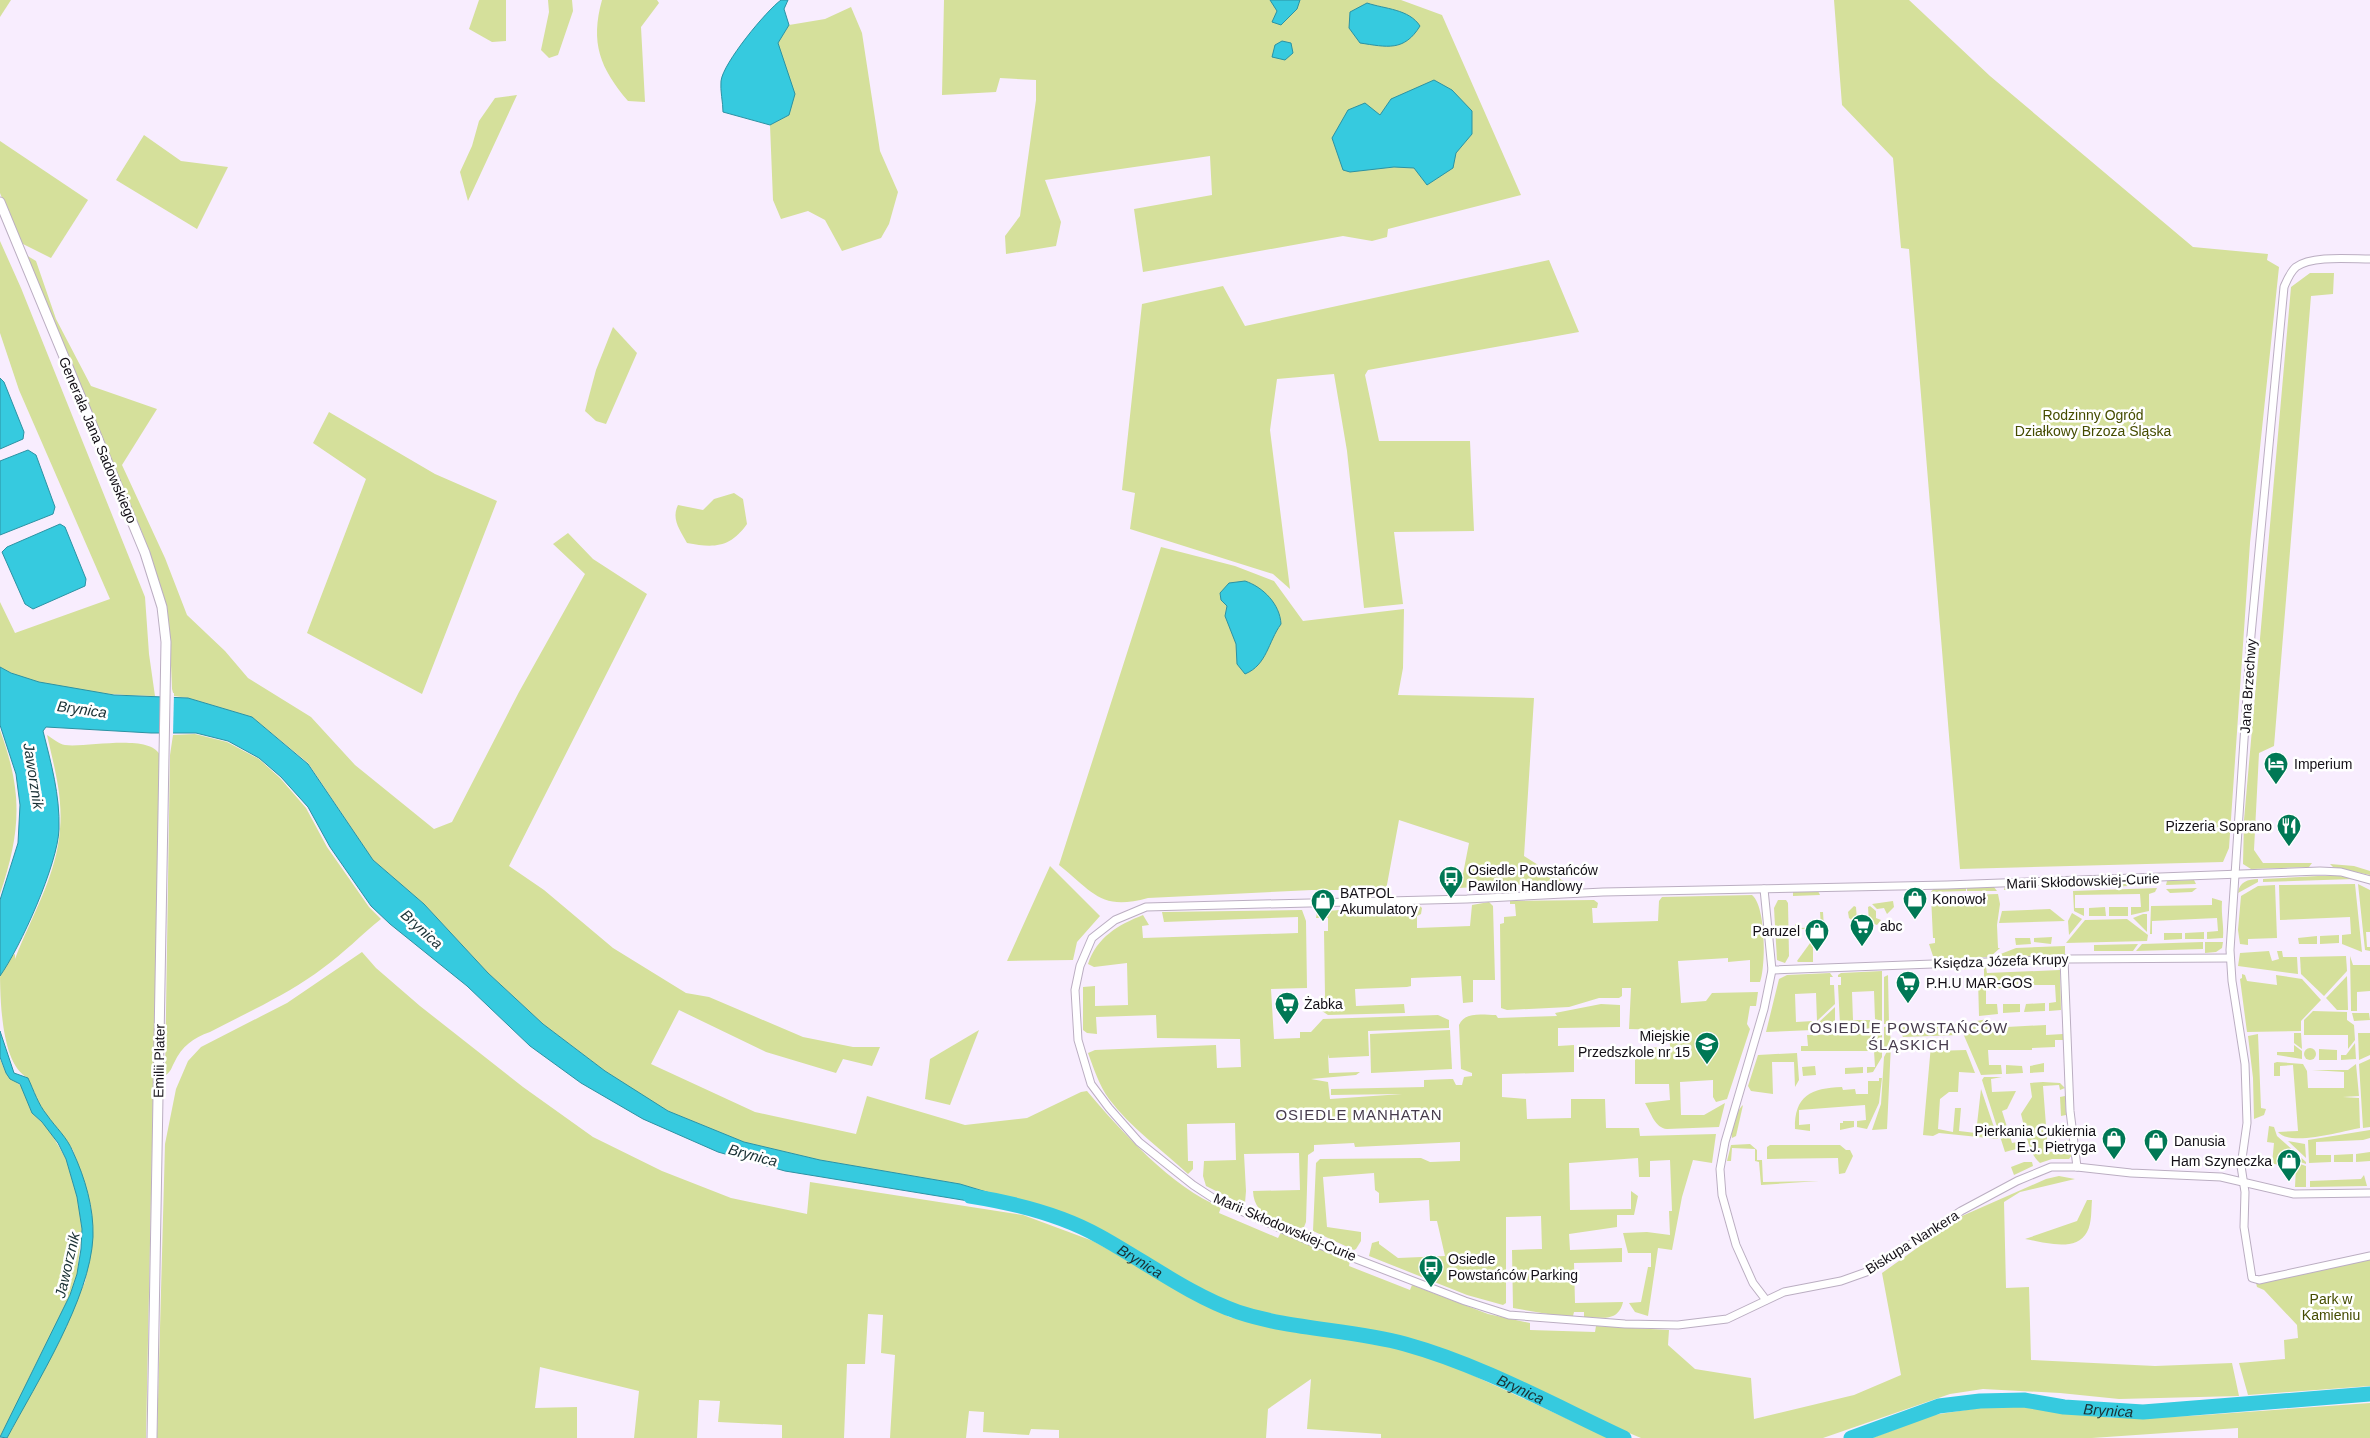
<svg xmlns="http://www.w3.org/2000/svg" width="2370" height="1438" font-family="Helvetica,sans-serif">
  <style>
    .green { fill: #d5e09b }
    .water { fill: #36cadf; stroke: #2c92a3 }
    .pier { fill: #f8edfe }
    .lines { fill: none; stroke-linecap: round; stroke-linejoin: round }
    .river { stroke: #36cadf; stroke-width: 15 }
    .minor-casing { stroke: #bbaec2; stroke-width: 9 }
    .tertiary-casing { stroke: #bbaec2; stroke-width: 11 }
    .minor { stroke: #fff; stroke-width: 7 }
    .tertiary { stroke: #fff; stroke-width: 9 }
    .labels { text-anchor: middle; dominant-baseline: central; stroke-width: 5; stroke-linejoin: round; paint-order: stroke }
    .park-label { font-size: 14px; fill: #454c00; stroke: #fff }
    .street-label { font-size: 14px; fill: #130f16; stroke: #fff }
    .poi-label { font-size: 14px; fill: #130f16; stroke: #fff; text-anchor: start }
    .water-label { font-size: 15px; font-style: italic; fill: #1a3135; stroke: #fff }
    .neighbourhood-label { font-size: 15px; letter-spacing: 1px; fill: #473c4d; stroke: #fff }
  </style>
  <rect width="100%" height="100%" fill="#f8edfe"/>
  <g class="green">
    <path d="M0,0H11L0,17Z"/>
    <path d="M479,0H506V41L492,42L469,29Z"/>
    <path d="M548,0H572L573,11L558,55L549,58L541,50L549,12Z"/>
    <path d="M602,0H657L659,3L641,27L645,102L628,101C600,68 590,43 602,0Z"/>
    <path d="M944,0H1401L1442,15L1521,195L1388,229L1387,237L1372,241L1343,236L1143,272L1134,209L1212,195L1210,156L1045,180L1061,222L1056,246L1006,254L1005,236L1020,216L1036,100V80L1000,78L996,92L942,95Z"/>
    <path d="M1834,0H1909L1990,76L2193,247L2268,254L2267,260L2279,267L2250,543L2229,848L2223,862L1960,869L1909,249L1901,248L1893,158L1842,105Z"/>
    <path d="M851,7L862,33L880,151L898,192L889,224L881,238L842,251L825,220L808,211L781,219L773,200L770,125L789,115L778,43L789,25L825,19Z"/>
    <path d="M517,95L468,201L460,172L472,146L479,121L495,98Z"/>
    <path d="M144,135L181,161L228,167L197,229L116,180Z"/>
    <path d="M0,141L88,200L51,258L19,242L0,193Z"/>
    <path d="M0,241L21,288L145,597L149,654L155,696C109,695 40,691 0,667V602L15,633L110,599L19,390L0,333Z"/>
    <path d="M21,252L36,261L56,319L91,386L157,409L122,465L165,558L187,615L225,651L248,678L311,717L355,765L434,829L452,822L519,692L585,574L553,544L568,533L593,559L647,594L509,866L544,890L613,948L686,993L709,997L803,1037L853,1047H880L872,1066L843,1059L836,1073L766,1052L679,1010L651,1064L755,1112L856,1134L867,1096L965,1125L1027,1118L1081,1092L1087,1091C1120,1130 1173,1189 1221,1207L1219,1213L1278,1238L1281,1232L1350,1260L1349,1266L1410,1290L1412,1285L1488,1314L1530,1323V1330L1595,1332L1596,1326L1669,1330L1668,1345L1695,1369L1751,1378L1754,1419L1854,1395L1901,1375L1882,1273L1962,1216L2046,1179L2059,1176L2075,1179L2020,1192L2004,1202L2006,1288L2029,1287L2031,1360L2155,1366L2232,1363L2239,1396L2119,1399L2060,1393L1983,1389L1950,1394L1823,1438H1641L1579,1412L1476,1363L1420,1343L1241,1308L1197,1289L1106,1233L1060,1213L960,1184L820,1160L744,1142L668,1111L647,1099L605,1071L543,1024L488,973L424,904L373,860L308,763L252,717L188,698L174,696L172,689C171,632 163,583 141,530C130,505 117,480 106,455C77,387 49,320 21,252Z"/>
    <path d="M1549,260L1579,332L1368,370L1365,375L1379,441H1470L1474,531L1394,532L1403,604L1364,608L1347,451L1334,374L1277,379L1270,430L1290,589L1273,574L1130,529L1135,493L1122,490L1142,304L1223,286L1245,326Z"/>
    <path d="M2310,273H2334L2333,294L2311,296L2274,746L2259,753L2254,850L2263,863H2312L2309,867L2251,869L2243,864L2244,820L2291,287Z"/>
    <path d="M613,327L637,353L606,424L596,421L585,411L596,370Z"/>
    <path d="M329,412L435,474L497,501L422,694L307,633L366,479L313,443Z"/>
    <path d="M734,493L743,499L747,524C730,548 714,548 687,543C680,530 671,519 678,505L703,510L714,499Z"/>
    <path d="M1161,547L1235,566L1274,581L1303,621L1404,609L1403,668L1398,695L1534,698L1524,856L1565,882L1441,889L1462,879L1469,843L1399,820L1386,890H1312L1148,898C1101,911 1094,893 1059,865Z"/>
    <path d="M0,730C23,793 21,831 0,894Z"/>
    <path d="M195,734L227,742L259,759L280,778L306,808L327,847L369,907L381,919C361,935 344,953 323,968C289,994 248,1012 210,1032C193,1038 182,1046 174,1063C171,1069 171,1071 165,1076L170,755L173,735Z"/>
    <path d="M47,735C52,738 59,744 65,745C86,748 149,733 160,755L146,1438H7L57,1343L85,1282L93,1236L91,1206L73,1150L41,1108L28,1078C0,1064 0,995 0,963L15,954V959C31,917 57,875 60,829C63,797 54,766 47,735Z"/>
    <path d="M2330,864L2354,866L2370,871V875L2333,867Z"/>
    <path d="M1050,866L1100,916L1077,942L1073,960L1007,961Z"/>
    <path d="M2318,876H2340L2354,879L2263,882V879Z"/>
    <path d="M2258,879V882L2238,893C2239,882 2248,879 2258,879Z"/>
    <path d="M2194,880L2196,884L2166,885L2167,881Z"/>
    <path d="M2154,881L2157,885L2046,889L2049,885Z"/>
    <path d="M2355,884L2362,952L2342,944V935L2351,934L2350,917L2280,920L2279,885Z"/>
    <path d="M2358,884L2370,890V932H2366L2367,947H2370V951L2365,950Z"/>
    <path d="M2035,885L2038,889L2004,890L2005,886Z"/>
    <path d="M2275,885L2277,938L2248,939V945L2240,944L2238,930L2241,896L2258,886Z"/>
    <path d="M1966,887V891L1931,892L1934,888Z"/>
    <path d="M1967,887H1994L1997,891H1967Z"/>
    <path d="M2157,888L2155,892L2149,894V911L2131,915V907H2141L2140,894L2075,895V908H2084V916L2074,911L2073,891Z"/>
    <path d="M2197,888L2192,892L2170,893L2166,889Z"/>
    <path d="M1818,891L1820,895L1793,896V892Z"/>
    <path d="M1998,894L2000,904L1997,925L1998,948H2000L1990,957L1934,959L1929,944L1935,943V938H1933L1931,896Z"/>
    <path d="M1752,895C1766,906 1766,965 1760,982H1750V960L1728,962V958L1678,961L1681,1003L1706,1001L1712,993L1758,992L1756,1006H1750L1747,1024L1750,1029L1727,1099L1716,1102L1713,1097V1080L1680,1082L1681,1115H1704L1725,1103L1719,1127L1667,1129C1655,1128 1651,1113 1645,1103L1670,1100L1669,1084H1635V1048L1670,1047L1669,1030L1629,1029L1631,988H1622V996L1619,998H1599L1569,1007L1507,1010L1501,1008L1500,924L1504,923V917L1516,916L1515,904H1510V901L1594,900L1598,903L1597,908H1592L1593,923L1658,921L1659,901L1662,897Z"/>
    <path d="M2212,898L2222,901C2221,916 2224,925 2223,938L2207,939V932L2218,931L2217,918L2152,921V934H2150L2151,906L2212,905Z"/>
    <path d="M1778,900H1786L1788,903L1789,956L1785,963L1777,960L1774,908Z"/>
    <path d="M1893,901L1894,907L1887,914L1884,908L1877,909L1872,904Z"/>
    <path d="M1489,902L1493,906L1495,980H1473V1002L1463,1003L1461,976L1411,978V986L1407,987L1355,989L1356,1006L1404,1004L1405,1013L1328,1015L1322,1011L1320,1001L1325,996L1324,931H1328V918H1316L1317,912L1417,903L1422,908L1421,914L1417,916V928L1470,926L1472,905Z"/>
    <path d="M1854,906L1856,907L1857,921L1854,922L1849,918L1848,912Z"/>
    <path d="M1870,906L1876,911V918L1881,920L1877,925L1869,922L1868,907Z"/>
    <path d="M2105,907L2106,916H2089V908Z"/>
    <rect x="2109" y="907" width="19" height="9"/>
    <path d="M2050,909L2065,921L1999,923L2002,911Z"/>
    <path d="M1302,910L1306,921L1307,988L1271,989L1274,1039L1300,1038V1032H1311L1323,1019L1438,1015L1449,1020V1028L1368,1031L1369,1056L1329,1058L1328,1054L1329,1073L1360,1072L1356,1075L1311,1079L1328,1082L1330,1099L1402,1094L1331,1095V1089L1424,1087V1080L1450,1079H1453L1456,1085H1462L1464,1077L1472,1076V1073L1461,1069L1459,1025C1465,1011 1483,1015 1496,1015L1498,1018L1557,1016L1555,1013L1601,1004L1620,1005V1027L1558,1028V1046L1574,1045V1072L1502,1074V1097L1526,1099L1527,1119L1571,1118V1099H1605L1606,1128H1639L1640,1136L1716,1134L1712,1163L1693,1160L1682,1197L1672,1250L1658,1248L1648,1316L1635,1312L1629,1303L1641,1302L1648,1267H1651V1253H1628L1623,1233L1647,1232L1670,1235L1669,1211H1672L1670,1160L1650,1161V1177H1639L1638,1158L1569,1163L1570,1210L1631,1209V1191L1638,1196L1634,1215H1617V1227L1569,1234L1570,1250L1622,1248V1262L1574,1263L1575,1303L1623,1302C1618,1323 1601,1317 1584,1317V1312H1574L1573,1316L1554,1315L1513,1308L1512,1250L1542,1249L1541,1216L1506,1217V1303L1503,1305L1467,1295L1369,1256L1372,1243L1379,1241V1244L1398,1258L1445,1256L1437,1221H1430L1429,1200L1379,1203V1193L1375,1190L1374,1173L1323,1177L1327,1227L1361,1232V1241L1356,1249L1354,1250L1313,1231L1316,1163L1320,1159L1421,1158L1430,1162L1460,1161V1142L1355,1147L1354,1143L1314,1145V1151L1308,1155L1306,1222L1304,1227L1300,1228C1279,1220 1254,1218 1253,1191L1300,1190L1299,1153L1244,1154L1246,1191L1245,1203L1242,1204L1206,1186L1203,1176L1204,1161L1236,1160L1235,1123L1187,1124L1188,1161H1193V1169L1188,1174C1162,1150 1130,1127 1109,1099C1099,1085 1094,1069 1088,1053L1095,1050L1216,1045L1217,1068L1241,1067L1240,1039L1157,1038L1156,1015L1096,1017L1097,1034L1087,1033L1083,1030V987L1095,986V1006L1128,1005L1127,963L1094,967L1088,964C1097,937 1118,925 1143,915L1149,925L1142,926L1143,938L1298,933V917L1164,922L1162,912Z"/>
    <path d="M1820,912H1823L1824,928L1798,929V933H1795V924H1799L1800,928L1821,927Z"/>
    <path d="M2072,913L2082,919L2069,935L2068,921Z"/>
    <path d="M2143,914H2147V932L2133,918Z"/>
    <path d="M2127,919L2148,935L2147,941L2066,943L2085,920Z"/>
    <path d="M2204,932V939H2185V933Z"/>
    <path d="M2164,933H2182V939L2164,940Z"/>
    <path d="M2339,935V943L2320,944V936Z"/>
    <path d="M2317,936V944H2299L2298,938Z"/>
    <path d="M2052,937L2051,944L2034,942V938Z"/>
    <path d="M2015,938H2030L2031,944L2016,945Z"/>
    <path d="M1813,939V962H1798L1797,961Z"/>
    <path d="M2203,942V949L2136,951L2142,944Z"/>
    <path d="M2205,942H2223L2222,948L2216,952L2205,953Z"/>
    <path d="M2138,944L2133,951H2094V945Z"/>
    <path d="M2065,946V956L1997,958L1998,955L2016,948Z"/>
    <path d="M2269,951L2272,961L2279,959L2277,951H2282L2283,957H2297L2298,974L2238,966L2240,953Z"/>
    <path d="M362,952L376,968L420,1006L523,1087L593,1137L662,1171L731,1198L807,1214L810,1182L1023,1215L1093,1241L1229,1317L1278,1328L1420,1351L1609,1438H1381V1434L1307,1429L1311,1379L1268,1409L1266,1438H1059V1430L1031,1429L1029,1435L983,1432L984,1412L969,1411L966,1438H890L895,1355L881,1353L883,1315L868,1314L865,1364H847L844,1438H782V1425L718,1422L720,1401L699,1400L697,1438H634L639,1391L540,1367L535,1408L577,1407V1438H157L165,1144L176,1089L188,1061L201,1047L287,1003Z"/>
    <path d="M2346,956L2347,971L2324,996L2301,974L2300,957Z"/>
    <path d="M2350,956L2353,965H2370V991L2357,992V1011H2351V1007Z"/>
    <path d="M1984,967H1986L1987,973L2060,970L2061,1010L2049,1011V1003L2056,1002L2055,985H2008L2007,988L1986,989V1004H1997L1998,1014L1979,1016L1978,979L1984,976Z"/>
    <path d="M1882,971V1021L1875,1019L1874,991L1852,992L1853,1020H1870V1028C1861,1030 1847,1032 1840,1025L1838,985H1841V977H1838V975L1841,973Z"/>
    <path d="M1830,973L1833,977H1830V985H1834L1835,1004L1817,1021L1816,993L1795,994L1796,1022L1813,1021V1030L1766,1032L1779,979L1787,975Z"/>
    <path d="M2242,974L2245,975L2247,981L2277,985L2276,975L2302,979L2321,1000L2301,1021V1031L2247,1032L2240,979L2242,978Z"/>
    <path d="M1888,975L1889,1024H1884V977Z"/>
    <path d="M2347,976L2348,1010H2337L2326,998Z"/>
    <path d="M2045,1003V1011L2024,1012L2026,1004Z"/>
    <path d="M2003,1004H2020V1012L2003,1013Z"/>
    <path d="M1835,1007V1027L1819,1030L1818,1023Z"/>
    <path d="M2313,1011L2347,1012V1020L2354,1025L2355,1040L2348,1049V1035H2304V1020Z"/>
    <path d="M2352,1013H2369L2370,1020L2354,1021Z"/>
    <path d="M1987,1019L1988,1028L2046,1025V1035L2063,1034V1040H2055V1047L2032,1048V1050H1988L1989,1065H2001L2002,1074L1981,1075L1962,1031V1024Z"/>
    <path d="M1958,1024L1960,1035L1903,1037L1897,1027Z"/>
    <path d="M1889,1026L1891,1041L1884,1053V1027Z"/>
    <path d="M979,1030L950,1105L925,1099L930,1059Z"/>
    <path d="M1450,1030L1452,1069L1371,1073L1370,1034Z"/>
    <path d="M1882,1033V1057L1873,1072L1867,1073V1067H1875L1874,1051H1801V1046H1808L1807,1035Z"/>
    <path d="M2294,1033H2301L2302,1049L2294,1043Z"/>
    <path d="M2358,1033H2370V1055L2359,1060Z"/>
    <path d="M2258,1034L2261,1108L2266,1109L2264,1115L2254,1119L2253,1078L2248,1036Z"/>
    <path d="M2355,1043L2356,1059L2341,1060V1055H2346Z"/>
    <path d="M1891,1044L1887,1129L1872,1130L1881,1104L1884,1057Z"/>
    <path d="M1931,1045L1933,1051L1966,1050L1975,1073L1959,1072L1958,1092H1949L1940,1099L1938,1129L1953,1132L1955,1108H1961L1959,1131L1976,1133L1981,1089L1998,1139L1939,1133L1933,1136L1923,1135Z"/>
    <path d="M2294,1045L2302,1051V1059L2277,1055V1052H2294Z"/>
    <circle cx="2310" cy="1054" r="6"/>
    <path d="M2319,1049L2337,1050V1060H2319Z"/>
    <path d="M1797,1053L1799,1080L1795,1087L1794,1062H1772L1773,1094L1751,1091L1748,1086L1758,1055Z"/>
    <path d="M0,1059L6,1073L23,1088L32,1113L48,1128L66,1159L77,1197L82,1229L77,1274L70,1295L0,1438Z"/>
    <path d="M2370,1059V1127L2363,1128L2359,1064Z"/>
    <path d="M2277,1062L2303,1064L2307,1071L2308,1088H2344V1072L2312,1070H2348L2356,1064L2359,1096L2343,1097L2359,1098L2360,1128C2343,1131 2290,1147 2278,1132L2298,1131L2293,1065L2280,1066V1076H2274V1063Z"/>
    <path d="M2044,1063V1072L2030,1073V1066Z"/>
    <path d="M2006,1065L2022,1066L2023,1073L2006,1074Z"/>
    <path d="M1815,1066L1816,1075L1803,1076L1802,1067Z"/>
    <path d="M1863,1067V1073L1845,1074V1068Z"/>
    <path d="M1984,1077H2002L1991,1079L1992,1092L2016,1091L2007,1109L2002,1111L2012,1143L2018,1142L2020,1148L2005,1152L1982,1080Z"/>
    <path d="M1879,1078H1882L1879,1103L1867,1129L1857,1127V1121L1866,1120L1865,1105L1799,1110V1125L1810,1124V1131L1795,1129C1794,1096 1811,1088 1842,1087L1843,1090L1855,1089L1856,1094H1868V1081H1879Z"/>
    <path d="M2043,1082L2060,1083L2065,1088L2060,1090L2059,1085L2043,1086L2048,1152L2065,1151V1140H2069L2072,1155L2069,1159H2052L2040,1163C2028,1153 2025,1129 2021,1114L2032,1097L2030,1083Z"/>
    <path d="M2065,1096L2066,1115L2061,1116L2060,1097Z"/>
    <path d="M1743,1105L1736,1136L1732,1138C1730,1129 1736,1111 1743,1105Z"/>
    <path d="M1843,1121H1854V1127L1840,1130V1123H1843Z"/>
    <path d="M2269,1126L2274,1127L2277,1136L2306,1162V1164L2289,1158L2286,1152L2280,1156L2282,1161L2288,1160L2306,1166V1187H2295L2296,1166L2272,1164L2274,1143L2267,1142Z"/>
    <path d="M2370,1130V1138L2363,1140L2316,1142V1155H2331V1162L2309,1163L2308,1140Z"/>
    <path d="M2288,1141L2305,1144L2306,1158Z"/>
    <path d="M1750,1144L1757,1150V1160H1762L1763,1182L1819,1181L1761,1185L1759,1162L1755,1161V1149L1732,1148L1731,1161H1727L1731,1145Z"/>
    <path d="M1770,1145H1840L1846,1150H1850L1853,1156L1845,1173L1839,1174L1838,1158L1767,1159V1147Z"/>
    <path d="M2370,1152V1161L2356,1162V1154Z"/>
    <path d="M2353,1154V1162H2334V1155Z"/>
    <path d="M2024,1162H2032L2033,1166L2014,1175L2011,1167Z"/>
    <path d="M2364,1175L2367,1186L2310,1187V1181L2361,1179Z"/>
    <path d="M2087,1200H2092C2091,1210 2092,1223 2087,1232C2076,1253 2043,1242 2025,1239L2077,1221Z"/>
    <path d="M2370,1258V1386L2248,1395L2239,1363L2285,1359L2284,1340L2298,1338L2297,1325L2264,1290L2257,1287L2256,1283Z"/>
    <path d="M2370,1403V1438H2238V1428L2092,1438H1872L1933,1415L1992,1406L2038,1407L2112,1418L2190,1416Z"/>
  </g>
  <g class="water">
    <path d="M781,0H788L784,9L789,25L778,43L795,94L789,115L770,125L723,112C723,102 720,91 721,81C723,63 766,11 781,0Z"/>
    <path d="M1270,0H1300L1297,9L1281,25L1272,22L1277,11Z"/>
    <path d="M1367,3C1385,9 1409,9 1420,26C1404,52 1387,47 1360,43L1349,28L1350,12Z"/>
    <path d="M1282,41L1291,43L1293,53L1285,60L1272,57L1275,45Z"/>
    <path d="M1434,80L1452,90L1472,111V134L1456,153L1453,168L1427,185L1414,168L1394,167L1350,172L1343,170L1332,138L1348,110L1365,103L1380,115L1391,99Z"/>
    <path d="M0,378L4,382L24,432L23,439L0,449Z"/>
    <path d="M28,450L36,455L55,507L53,514L0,535V461Z"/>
    <path d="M60,524L65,527L86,579L85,586L33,609L25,604L2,552L7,547Z"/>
    <path d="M1245,581C1263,587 1280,604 1281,624C1268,642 1267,665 1245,674L1237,664L1236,644L1225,616L1227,606L1221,600L1220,593L1229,583Z"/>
    <path d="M0,667L11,673L39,682L114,695L188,698L252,717L308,764L373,860L424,904L488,973L543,1024L605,1071L668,1111L744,1142L820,1160L960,1184L990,1193L987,1204L785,1171L718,1152L643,1119L581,1083L530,1046L467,986L390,924L371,906L330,847L308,807L281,777L259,758L228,741L196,733H151L46,727L43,731C51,763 60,795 59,829C58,864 20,948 0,976V900L18,843L20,805L16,774L0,725Z"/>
    <path d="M0,1031L14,1073L28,1078C34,1091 38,1104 47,1115C56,1128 67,1137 73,1152C85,1178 94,1208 93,1237C90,1299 37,1382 7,1438L0,1437L70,1295L77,1274L81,1249L82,1229L77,1197L66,1159L58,1143L42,1122L32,1113L20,1084L10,1079L6,1073L0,1057Z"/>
  </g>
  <path class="pier" d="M174,693L173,735H160V694Z"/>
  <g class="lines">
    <g class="river">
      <path id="s1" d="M970,1196C1014,1203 1060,1214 1099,1236C1143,1260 1191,1296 1238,1312C1292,1330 1351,1329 1405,1344C1481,1365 1553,1405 1624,1438"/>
      <path id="s2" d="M1851,1438L1939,1406L1980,1401L2024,1400L2064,1407L2143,1412L2370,1394"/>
    </g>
    <defs>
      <g id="minor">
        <path d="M2370,259C2351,259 2312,255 2296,267C2290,272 2287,280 2284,287L2251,635L2230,950L2232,981L2245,1064L2247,1123L2241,1166L2245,1192L2244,1227L2252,1278L2259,1280L2370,1256"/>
        <path d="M2370,880L2341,872L2320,871L1947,885L1603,892L1467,899L1146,907L1115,920L1092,938L1080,966L1075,990L1078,1040L1091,1084L1109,1108L1139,1142L1193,1185L1216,1200L1307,1240L1465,1301L1509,1315L1625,1324L1678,1325L1727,1319L1784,1292L1841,1281L1872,1270L1961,1211L2017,1181L2051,1167H2077L2131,1173L2221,1177L2294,1194L2370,1193"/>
        <path d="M1764,889L1772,970L1764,1009L1725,1142L1720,1169L1722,1195L1736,1245L1753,1283L1766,1300"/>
        <path d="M2064,959L2070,1111L2077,1167"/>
        <path d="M1772,970L2068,959L2230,958"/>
      </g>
      <path id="tertiary" d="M0,202L145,553L162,607L166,642L152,1438"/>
    </defs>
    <use href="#minor" class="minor-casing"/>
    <use href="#tertiary" class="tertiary-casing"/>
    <use href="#minor" class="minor"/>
    <use href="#tertiary" class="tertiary"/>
  </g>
  <defs>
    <symbol id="hotel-pin" viewBox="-11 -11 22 30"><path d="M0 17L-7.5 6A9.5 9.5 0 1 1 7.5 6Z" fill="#007855" stroke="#fff"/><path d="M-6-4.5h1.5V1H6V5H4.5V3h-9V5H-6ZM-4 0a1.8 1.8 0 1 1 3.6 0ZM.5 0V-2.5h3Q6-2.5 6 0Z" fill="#fff"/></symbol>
    <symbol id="restaurant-pin" viewBox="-11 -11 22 30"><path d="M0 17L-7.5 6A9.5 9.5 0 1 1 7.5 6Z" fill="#007855" stroke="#fff"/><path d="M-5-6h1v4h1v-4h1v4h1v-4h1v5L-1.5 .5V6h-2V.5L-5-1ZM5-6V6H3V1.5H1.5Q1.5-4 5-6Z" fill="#fff"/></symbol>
    <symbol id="bus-pin" viewBox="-11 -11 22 30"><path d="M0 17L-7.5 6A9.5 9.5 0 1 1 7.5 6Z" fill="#007855" stroke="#fff"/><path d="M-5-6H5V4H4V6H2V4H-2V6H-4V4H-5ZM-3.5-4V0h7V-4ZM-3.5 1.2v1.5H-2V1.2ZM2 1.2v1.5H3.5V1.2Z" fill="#fff"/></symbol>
    <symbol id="shop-pin" viewBox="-11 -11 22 30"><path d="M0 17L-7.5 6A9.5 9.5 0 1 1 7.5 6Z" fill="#007855" stroke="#fff"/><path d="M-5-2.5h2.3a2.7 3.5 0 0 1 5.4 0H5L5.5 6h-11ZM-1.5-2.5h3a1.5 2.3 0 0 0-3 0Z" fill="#fff"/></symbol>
    <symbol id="supermarket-pin" viewBox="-11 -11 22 30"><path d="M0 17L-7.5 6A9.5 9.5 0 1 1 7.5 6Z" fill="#007855" stroke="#fff"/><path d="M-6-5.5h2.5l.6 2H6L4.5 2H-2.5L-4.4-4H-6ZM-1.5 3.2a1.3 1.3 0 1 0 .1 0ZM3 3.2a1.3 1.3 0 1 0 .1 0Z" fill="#fff"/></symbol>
    <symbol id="school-pin" viewBox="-11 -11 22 30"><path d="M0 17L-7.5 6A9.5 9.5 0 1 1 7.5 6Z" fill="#007855" stroke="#fff"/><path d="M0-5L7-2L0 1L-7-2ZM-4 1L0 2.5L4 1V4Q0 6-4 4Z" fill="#fff"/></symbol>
  </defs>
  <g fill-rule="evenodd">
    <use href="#hotel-pin" x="2262" y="750" width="28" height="38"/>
    <use href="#restaurant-pin" x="2275" y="812" width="28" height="38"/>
    <use href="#bus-pin" x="1437" y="864" width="28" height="38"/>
    <use href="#shop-pin" x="1901" y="885" width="28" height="38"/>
    <use href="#shop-pin" x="1309" y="887" width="28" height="38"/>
    <use href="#supermarket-pin" x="1848" y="912" width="28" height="38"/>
    <use href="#shop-pin" x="1803" y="917" width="28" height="38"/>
    <use href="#supermarket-pin" x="1894" y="969" width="28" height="38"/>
    <use href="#supermarket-pin" x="1273" y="990" width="28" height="38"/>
    <use href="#school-pin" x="1693" y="1030" width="28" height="38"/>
    <use href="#shop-pin" x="2100" y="1125" width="28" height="38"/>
    <use href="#shop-pin" x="2142" y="1127" width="28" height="38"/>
    <use href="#shop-pin" x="2275" y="1147" width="28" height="38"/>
    <use href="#bus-pin" x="1417" y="1253" width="28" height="38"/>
  </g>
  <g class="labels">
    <g class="park-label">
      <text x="2093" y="415">Rodzinny Ogród<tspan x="2093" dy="16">Działkowy Brzoza Śląska</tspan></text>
      <text x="2331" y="1299">Park w<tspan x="2331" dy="16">Kamieniu</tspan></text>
    </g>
    <g class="street-label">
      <text transform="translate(98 440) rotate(67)">Generała Jana Sadowskiego</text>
      <text transform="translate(2248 686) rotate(-86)">Jana Brzechwy</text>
      <text transform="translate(2083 881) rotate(-2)">Marii Skłodowskiej-Curie</text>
      <text transform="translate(2001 961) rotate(-2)">Księdza Józefa Krupy</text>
      <text transform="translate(159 1061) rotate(-89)">Emilii Plater</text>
      <text transform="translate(1285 1227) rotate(23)">Marii Skłodowskiej-Curie</text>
      <text transform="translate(1912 1242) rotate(-32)">Biskupa Nankera</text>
    </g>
    <g class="poi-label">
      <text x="2294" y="764">Imperium</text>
      <text x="2272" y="826" text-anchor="end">Pizzeria Soprano</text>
      <text x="1468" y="870">Osiedle Powstańców<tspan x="1468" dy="16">Pawilon Handlowy</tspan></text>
      <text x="1340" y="893">BATPOL<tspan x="1340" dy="16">Akumulatory</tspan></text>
      <text x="1932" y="899">Konowoł</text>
      <text x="1880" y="926">abc</text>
      <text x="1800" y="931" text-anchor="end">Paruzel</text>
      <text x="1926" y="983">P.H.U MAR-GOS</text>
      <text x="1304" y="1004">Żabka</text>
      <text x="1690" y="1036" text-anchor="end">Miejskie<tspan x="1690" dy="16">Przedszkole nr 15</tspan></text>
      <text x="2096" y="1131" text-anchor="end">Pierkania Cukiernia<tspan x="2096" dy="16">E.J. Pietryga</tspan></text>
      <text x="2174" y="1141">Danusia</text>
      <text x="2272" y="1161" text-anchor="end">Ham Szyneczka</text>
      <text x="1448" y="1259">Osiedle<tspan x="1448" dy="16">Powstańców Parking</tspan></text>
    </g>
    <g class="water-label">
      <text transform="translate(82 709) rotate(8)">Brynica</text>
      <text transform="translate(34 776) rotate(81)">Jaworznik</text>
      <text transform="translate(422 929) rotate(42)">Brynica</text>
      <text transform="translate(753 1155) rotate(15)">Brynica</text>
      <text stroke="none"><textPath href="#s1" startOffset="184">Brynica</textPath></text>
      <text transform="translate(67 1265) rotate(-77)">Jaworznik</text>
      <text stroke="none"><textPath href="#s1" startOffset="589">Brynica</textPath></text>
      <text stroke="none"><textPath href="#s2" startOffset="264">Brynica</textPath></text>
    </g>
    <g class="neighbourhood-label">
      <text x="1909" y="1027">OSIEDLE POWSTAŃCÓW<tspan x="1909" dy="17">ŚLĄSKICH</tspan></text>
      <text x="1359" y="1114">OSIEDLE MANHATAN</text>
    </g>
  </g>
</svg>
